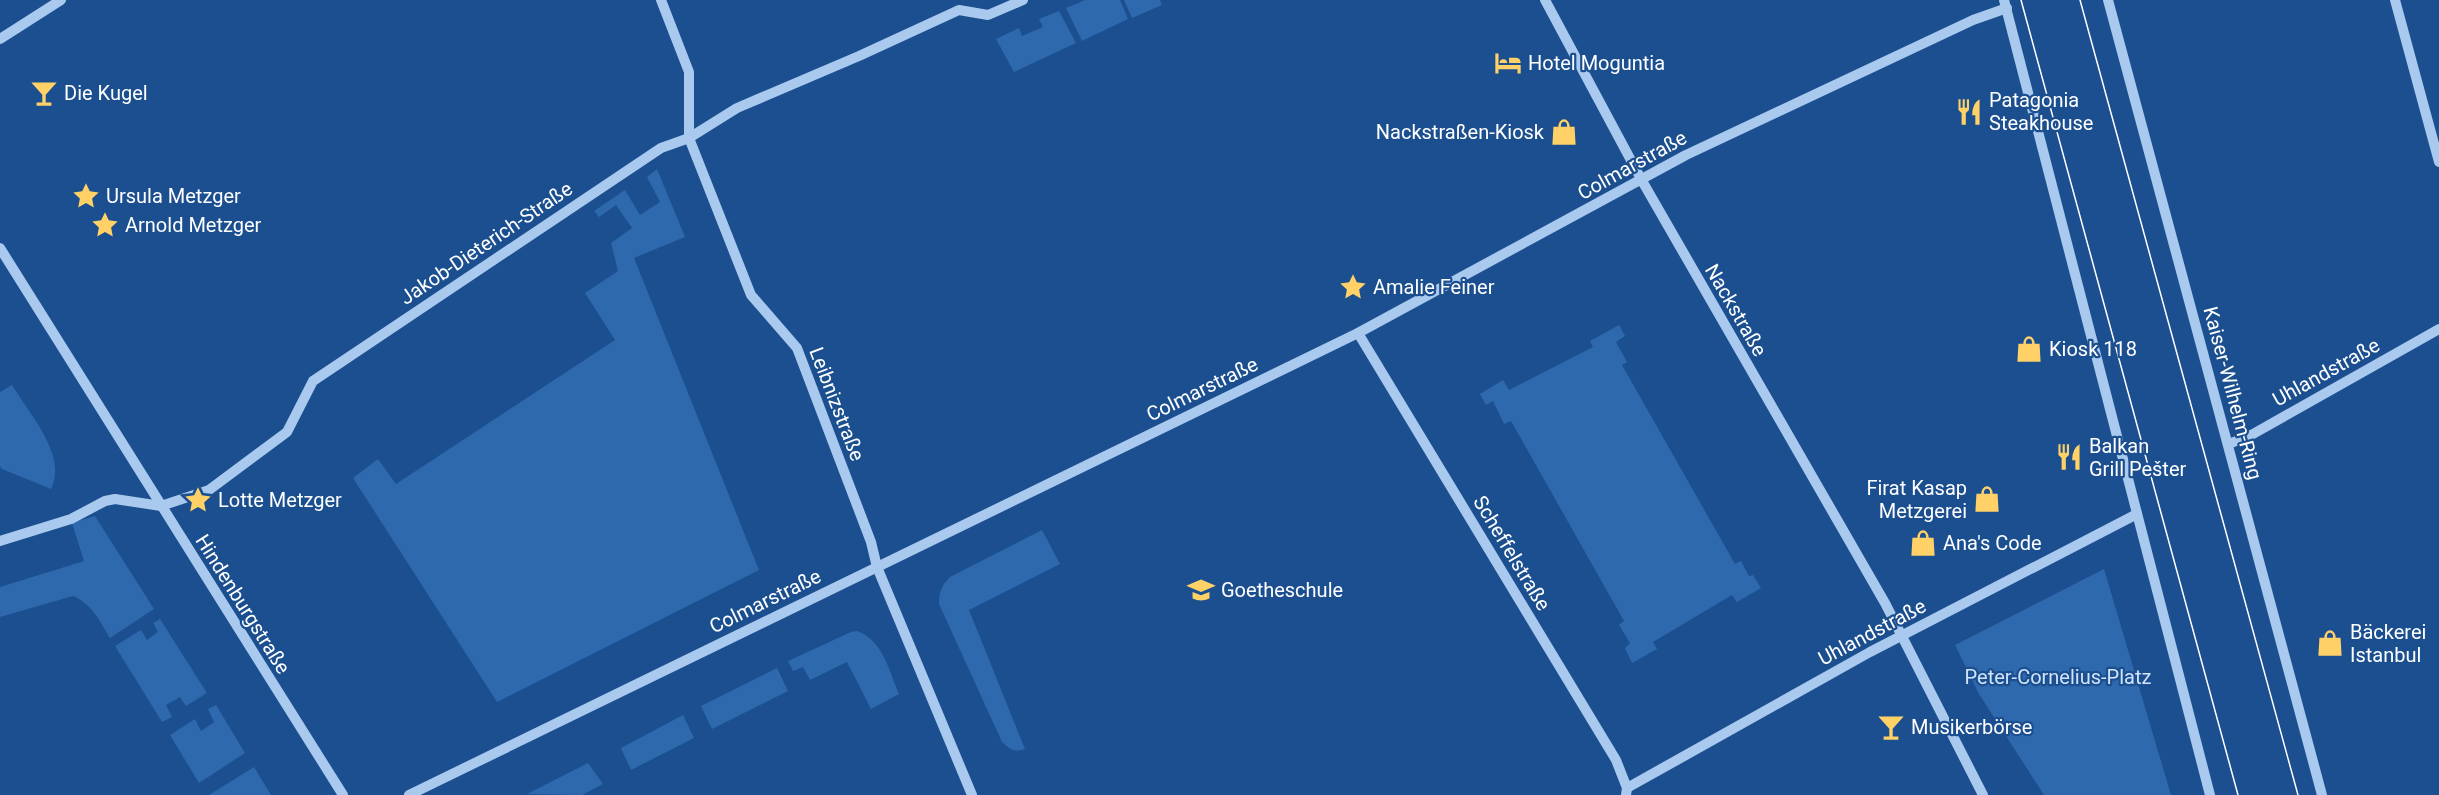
<svg xmlns="http://www.w3.org/2000/svg" width="2439" height="795" font-family="Roboto,sans-serif">
  <style>
    .green { fill: #2e69ad }
    .lines { fill: none; stroke-linecap: round; stroke-linejoin: round }
    .minor { stroke: #a9c9ee; stroke-width: 10 }
    .tram { stroke: #fff; stroke-width: 1.5 }
    .labels { text-anchor: middle; dominant-baseline: central; stroke-width: 4.5; stroke-linejoin: round; paint-order: stroke }
    .poi-label { font-size: 20px; fill: #fff; stroke: #1b4f8f; text-anchor: start }
    .street-label { font-size: 20px; fill: #fff; stroke: #1b4f8f }
    .park-label { font-size: 20px; fill: #cfe3fa; stroke: #1b4f8f }
  </style>
  <rect width="100%" height="100%" fill="#1b4f8f"/>
  <g class="green">
    <path d="M1085,0H1120L1128,19L1082,41L1066,8Z"/>
    <path d="M1124,0H1160L1162,5L1132,18Z"/>
    <path d="M1059,11L1076,43L1014,72L996,39L1019,28L1022,36L1043,27L1039,19Z"/>
    <path d="M657,169L685,237L634,258L759,570L497,702L353,478L378,459L396,484L615,340L585,293L618,271L611,243L632,228L616,205L599,217L594,211L625,190L640,215L660,202L647,177Z"/>
    <path d="M1619,325L1625,336L1616,342L1627,362L1622,365L1735,564L1741,561L1749,576L1753,575L1761,588L1737,602L1732,595L1653,642L1657,649L1632,663L1625,648L1630,643L1619,625L1624,621L1511,421L1504,424L1493,401L1486,405L1480,394L1503,380L1509,390L1593,347L1590,341Z"/>
    <path d="M12,385C29,413 68,456 51,489L2,469L0,466V392Z"/>
    <path d="M95,516L154,609L110,638C99,620 92,604 73,596L0,617V587L84,561L72,523Z"/>
    <path d="M1042,530L1060,564L969,610L1025,749C1014,753 1010,749 1002,742L939,604C939,592 941,586 950,577Z"/>
    <path d="M2104,569L2171,795H2044L1979,694L1955,645Z"/>
    <path d="M160,619L207,693L186,706L180,697L166,705L172,717L162,722L115,646L141,630L147,640L158,632L153,623Z"/>
    <path d="M857,631C883,640 889,671 899,694L871,709L847,662L810,680L803,667L793,671L788,661L851,632Z"/>
    <path d="M777,668L788,691L712,729L701,706Z"/>
    <path d="M216,705L245,753L199,783L170,735L195,719L201,731L214,722L208,709Z"/>
    <path d="M683,715L694,738L631,770L621,748Z"/>
    <path d="M588,763L603,784L582,795L527,794Z"/>
    <path d="M254,767L271,795H209Z"/>
  </g>
  <g class="lines">
    <g class="minor">
      <path d="M661,0L689,72V138L751,295L797,348L871,542L877,567L972,795"/>
      <path d="M1545,0L1641,179L1885,603L1983,795"/>
      <path d="M2004,0L2210,795"/>
      <path d="M2108,0L2322,795"/>
      <path d="M2395,0L2439,162"/>
      <path d="M0,39L61,0"/>
      <path d="M0,248L343,795"/>
      <path d="M1358,333L1616,760L1627,788L1626,795"/>
      <path d="M2229,444L2253,434L2439,329"/>
      <path d="M0,541L71,519L105,501L115,499L161,506L209,490L287,432L313,381L661,148L689,138L737,108L859,56L959,10L988,15L1023,0"/>
      <path d="M1627,788L1870,652L2137,514"/>
      <path d="M409,795L1358,333L1686,155L1973,20L2007,8"/>
    </g>
    <g class="tram">
      <path d="M2021,0L2238,795"/>
      <path d="M2080,0L2298,795"/>
    </g>
  </g>
  <defs>
    <symbol id="hotel-bare" viewBox="-9 -9 18 18"><path d="M-6-4.5h1.5V1H6V5H4.5V3h-9V5H-6ZM-4 0a1.8 1.8 0 1 1 3.6 0ZM.5 0V-2.5h3Q6-2.5 6 0Z" fill="#ffd166" stroke="#1b4f8f" stroke-width="2.5" paint-order="stroke"/></symbol>
    <symbol id="bar-bare" viewBox="-9 -9 18 18"><path d="M-6-5H6L.8 .8V4.5H3.5V6h-7V4.5H-.8V.8Z" fill="#ffd166" stroke="#1b4f8f" stroke-width="2.5" paint-order="stroke"/></symbol>
    <symbol id="restaurant-bare" viewBox="-9 -9 18 18"><path d="M-5-6h1v4h1v-4h1v4h1v-4h1v5L-1.5 .5V6h-2V.5L-5-1ZM5-6V6H3V1.5H1.5Q1.5-4 5-6Z" fill="#ffd166" stroke="#1b4f8f" stroke-width="2.5" paint-order="stroke"/></symbol>
    <symbol id="shop-bare" viewBox="-9 -9 18 18"><path d="M-5-2.5h2.3a2.7 3.5 0 0 1 5.4 0H5L5.5 6h-11ZM-1.5-2.5h3a1.5 2.3 0 0 0-3 0Z" fill="#ffd166" stroke="#1b4f8f" stroke-width="2.5" paint-order="stroke"/></symbol>
    <symbol id="sight-bare" viewBox="-9 -9 18 18"><path d="M0-6L1.8-2.2L6-1.7L2.9 1.2L3.7 5.4L0 3.3L-3.7 5.4L-2.9 1.2L-6-1.7L-1.8-2.2Z" fill="#ffd166" stroke="#1b4f8f" stroke-width="2.5" paint-order="stroke"/></symbol>
    <symbol id="school-bare" viewBox="-9 -9 18 18"><path d="M0-5L7-2L0 1L-7-2ZM-4 1L0 2.5L4 1V4Q0 6-4 4Z" fill="#ffd166" stroke="#1b4f8f" stroke-width="2.5" paint-order="stroke"/></symbol>
  </defs>
  <g fill-rule="evenodd">
    <use href="#hotel-bare" x="1489" y="44" width="38" height="38"/>
    <use href="#bar-bare" x="25" y="74" width="38" height="38"/>
    <use href="#restaurant-bare" x="1950" y="93" width="38" height="38"/>
    <use href="#shop-bare" x="1545" y="113" width="38" height="38"/>
    <use href="#sight-bare" x="67" y="177" width="38" height="38"/>
    <use href="#sight-bare" x="86" y="206" width="38" height="38"/>
    <use href="#sight-bare" x="1334" y="268" width="38" height="38"/>
    <use href="#shop-bare" x="2010" y="330" width="38" height="38"/>
    <use href="#restaurant-bare" x="2050" y="438" width="38" height="38"/>
    <use href="#shop-bare" x="1968" y="480" width="38" height="38"/>
    <use href="#sight-bare" x="179" y="481" width="38" height="38"/>
    <use href="#shop-bare" x="1904" y="524" width="38" height="38"/>
    <use href="#school-bare" x="1182" y="571" width="38" height="38"/>
    <use href="#shop-bare" x="2311" y="624" width="38" height="38"/>
    <use href="#bar-bare" x="1872" y="708" width="38" height="38"/>
  </g>
  <g class="labels">
    <g class="poi-label">
      <text x="1528" y="63">Hotel Moguntia</text>
      <text x="64" y="93">Die Kugel</text>
      <text x="1989" y="100">Patagonia<tspan x="1989" dy="23">Steakhouse</tspan></text>
      <text x="1544" y="132" text-anchor="end">Nackstraßen-Kiosk</text>
      <text x="106" y="196">Ursula Metzger</text>
      <text x="125" y="225">Arnold Metzger</text>
      <text x="1373" y="287">Amalie Feiner</text>
      <text x="2049" y="349">Kiosk 118</text>
      <text x="2089" y="446">Balkan<tspan x="2089" dy="23">Grill Pešter</tspan></text>
      <text x="1967" y="488" text-anchor="end">Firat Kasap<tspan x="1967" dy="23">Metzgerei</tspan></text>
      <text x="218" y="500">Lotte Metzger</text>
      <text x="1943" y="543">Ana's Code</text>
      <text x="1221" y="590">Goetheschule</text>
      <text x="2350" y="632">Bäckerei<tspan x="2350" dy="23">Istanbul</tspan></text>
      <text x="1911" y="727">Musikerbörse</text>
    </g>
    <g class="street-label">
      <text transform="translate(1632 165) rotate(-29)">Colmarstraße</text>
      <text transform="translate(486 243) rotate(-34)">Jakob-Dieterich-Straße</text>
      <text transform="translate(1736 310) rotate(60)">Nackstraße</text>
      <text transform="translate(2326 372) rotate(-29)">Uhlandstraße</text>
      <text transform="translate(1202 389) rotate(-26)">Colmarstraße</text>
      <text transform="translate(2233 393) rotate(75)">Kaiser-Wilhelm-Ring</text>
      <text transform="translate(837 404) rotate(69)">Leibnizstraße</text>
      <text transform="translate(1512 553) rotate(59)">Scheffelstraße</text>
      <text transform="translate(765 601) rotate(-26)">Colmarstraße</text>
      <text transform="translate(243 604) rotate(58)">Hindenburgstraße</text>
      <text transform="translate(1872 632) rotate(-28)">Uhlandstraße</text>
    </g>
    <g class="park-label">
      <text x="2058" y="677">Peter-Cornelius-Platz</text>
    </g>
  </g>
</svg>
